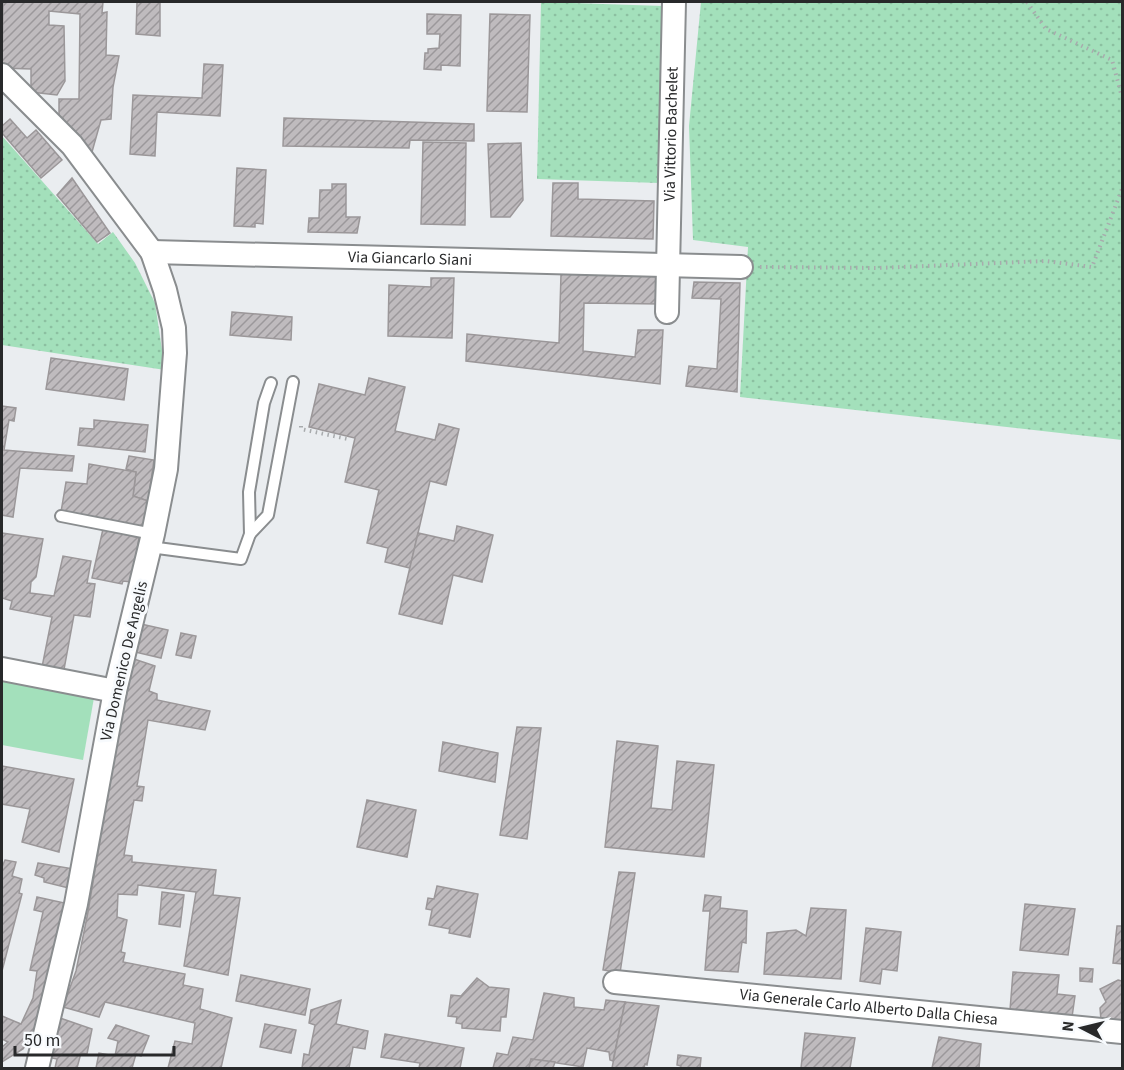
<svg xmlns="http://www.w3.org/2000/svg" width="1124" height="1070" font-family="'Source Sans 3',sans-serif">
  <style>
    .grass { fill: url(#grass-dots) }
    .pitch { fill: #a3e0bb }
    .building { fill: url(#building-hatch); stroke: #9b9799; stroke-width: 1.5 }
    .lines { fill: none; stroke-linecap: round; stroke-linejoin: round }
    .lane-casing { stroke: #8a8d8f; stroke-width: 14 }
    .street-casing { stroke: #8a8d8f; stroke-width: 26 }
    .path { stroke: #a8abad; stroke-width: 4; stroke-dasharray: 1.5 4.5; stroke-linecap: butt }
    .lane { stroke: #fff; stroke-width: 10 }
    .street { stroke: #fff; stroke-width: 22 }
    .labels { text-anchor: middle; dominant-baseline: central; stroke-width: 6; stroke-linejoin: round; paint-order: stroke }
    .street-label { font-size: 16px; fill: #28292a; stroke: #f7fafd }
  </style>
  <defs>
    <pattern id="grass-dots" width="8" height="8" patternUnits="userSpaceOnUse" patternTransform="scale(1.5)"><rect width="8" height="8" fill="#a3e0bb"/><path d="M2 2h.1M6 6h.1" fill="none" stroke="#8cc0a1" stroke-width="1.8" stroke-linecap="round"/></pattern>
    <pattern id="building-hatch" width="6" height="6" patternUnits="userSpaceOnUse" patternTransform="scale(1.5)"><rect width="6" height="6" fill="#bfbbbe"/><path d="M-1 1l2-2M0 6l6-6M5 7l2-2" fill="none" stroke="#9b989b"/></pattern>
  </defs>
  <rect width="100%" height="100%" fill="#eaedf0"/>
  <g class="grass">
    <path d="M541,2L664,6L659,183L537,179Z"/>
    <path d="M701,2H1122V440L740,397L748,247L693,240L689,126Z"/>
    <path d="M2,136L98,244L113,232L135,263L155,303L165,370L2,345Z"/>
  </g>
  <path class="pitch" d="M2,674L95,692L83,760L2,745Z"/>
  <g class="building">
    <path d="M3,2H103L102,13L107,12L106,55L119,56L113,87L111,119L101,120L90,159L64,127L63,118H59V99H79L80,14L49,11V25L64,26L65,81L57,95L31,92V69L2,68Z"/>
    <path d="M137,2H160V36L136,34Z"/>
    <path d="M427,14L461,15L460,66L441,65V70L424,69L425,53H428V49L439,48L440,34H427Z"/>
    <path d="M490,14L530,15L527,112L487,111Z"/>
    <path d="M204,64L223,65L220,116L157,112L155,156L130,154L133,95L202,98Z"/>
    <path d="M284,118L474,124V141L410,140L409,148L283,146Z"/>
    <path d="M10,119L27,138L36,130L62,160L41,178L2,133V126Z"/>
    <path d="M423,142L466,143L465,225L421,224Z"/>
    <path d="M521,143L523,200L510,217H491L488,144Z"/>
    <path d="M237,168L266,170L263,224L255,223V227L234,226Z"/>
    <path d="M72,178L110,233L97,242L57,195Z"/>
    <path d="M553,183H578V199L654,201L653,239L551,236Z"/>
    <path d="M332,184H346V217H360L357,233L308,232L309,218H319L320,190H332Z"/>
    <path d="M561,274L664,276L661,304L584,303L583,351L635,357L638,330H663L660,384L466,361L467,334L559,343Z"/>
    <path d="M431,278H454L452,338L388,336L389,285L431,287Z"/>
    <path d="M694,282L740,283L737,392L686,386L689,366L717,369L721,299L692,298Z"/>
    <path d="M232,312L292,317L291,340L230,335Z"/>
    <path d="M51,358L128,369L124,400L46,389Z"/>
    <path d="M369,378L405,387L395,431L435,440L439,424L459,429L446,485L430,481L410,568L385,562L388,548L367,543L379,490L345,482L355,438L309,427L319,384L365,395Z"/>
    <path d="M2,406L16,408L14,421L9,420L4,450L74,456L72,471L20,468L13,517L2,515Z"/>
    <path d="M94,420L148,425L145,452L78,445L80,428L94,429Z"/>
    <path d="M129,456L154,460L148,501L133,496L136,472L126,469Z"/>
    <path d="M89,464L136,472L133,496L148,501L146,528L61,512L66,482L87,484Z"/>
    <path d="M457,526L493,535L482,582L453,575L442,624L399,614L418,533L454,541Z"/>
    <path d="M103,529L139,538L131,582L123,581L122,584L92,578Z"/>
    <path d="M2,533L43,539L36,577L31,582L30,593L54,596L63,556L91,561L87,583L95,584L90,617L74,615L63,675L41,672L52,617L10,609L12,601L2,598Z"/>
    <path d="M141,624L168,630L161,658L135,652Z"/>
    <path d="M181,633L196,636L191,658L176,655Z"/>
    <path d="M134,659L155,666L149,691L157,694V700L210,711L205,730L148,720L137,786L144,787L142,801L134,800L124,855L132,856V862L216,870L213,895L240,898L228,975L184,966L196,892L138,885L137,895L118,894L117,917L127,920L121,952L125,953L123,962L185,974L183,985L203,989L200,1009L232,1018L221,1068H168L175,1041L192,1044L195,1023L105,1002L99,1017L63,1007L76,971L88,912L124,697Z"/>
    <path d="M517,727L541,728L527,839L500,835Z"/>
    <path d="M617,741L658,746L651,808L672,810L677,761L714,765L704,857L605,847Z"/>
    <path d="M443,742L498,753L495,782L439,771Z"/>
    <path d="M2,766L74,779L59,852L22,842L30,809L2,804Z"/>
    <path d="M367,800L416,810L407,857L357,847Z"/>
    <path d="M5,860L16,862L12,876L22,879L19,893L22,894L2,971V867Z"/>
    <path d="M38,863L74,869L69,888L44,882V878L35,875Z"/>
    <path d="M619,872L635,873L620,973L603,970Z"/>
    <path d="M437,886L478,894L470,937L449,933L450,929L429,925L432,910L426,909L428,898L434,899Z"/>
    <path d="M162,892L184,895L180,927L159,924Z"/>
    <path d="M705,895L721,897L720,908L747,911L746,943L742,942L738,972L705,970L710,911H703Z"/>
    <path d="M37,897L69,904L36,1031L23,1049L2,1062V1047L8,1042L2,1039V1016L21,1024L33,998L37,971L30,970L43,912L34,910Z"/>
    <path d="M1025,904L1075,909L1068,955L1020,950Z"/>
    <path d="M811,908L846,910L841,979L764,974L767,933L796,930L806,936Z"/>
    <path d="M1117,926H1122V964L1113,963Z"/>
    <path d="M866,928L901,932L897,971L882,969L880,984L860,981Z"/>
    <path d="M1080,968L1093,969L1092,982L1080,981Z"/>
    <path d="M1013,972L1059,975L1057,994L1075,996L1072,1017L1010,1010Z"/>
    <path d="M241,975L310,989L305,1015L236,1001Z"/>
    <path d="M477,978L489,987L509,989L506,1017H501L500,1031L462,1028V1024L456,1023L457,1017L448,1016L451,995L461,996Z"/>
    <path d="M1118,980L1122,981V1021L1101,1020L1100,1008L1106,1002L1100,989Z"/>
    <path d="M544,993L574,998V1007L604,1010L606,1000L625,1002L613,1061L610,1060L609,1052L587,1048L583,1067L531,1059L529,1068H493L497,1053L508,1055L513,1037L533,1040Z"/>
    <path d="M341,1000L336,1024L368,1031L365,1049L353,1047L349,1068H302L304,1054L309,1055L315,1025L309,1023L311,1010Z"/>
    <path d="M625,1002L659,1006L647,1065L645,1064L644,1068H612Z"/>
    <path d="M60,1018L92,1029L87,1054L81,1053L77,1068H55L57,1059L52,1058Z"/>
    <path d="M265,1024L296,1030L291,1053L260,1047Z"/>
    <path d="M116,1025L149,1036L141,1056L136,1054L132,1068H96L99,1053L115,1056L118,1041L108,1038Z"/>
    <path d="M805,1033L855,1038L850,1068H801Z"/>
    <path d="M385,1034L464,1048L460,1068H419L420,1063L381,1057Z"/>
    <path d="M939,1037L981,1044L979,1068H932Z"/>
    <path d="M678,1055L701,1058L700,1068H705H680L681,1066L677,1065Z"/>
    <path d="M531,1059L555,1062L553,1068H529Z"/>
  </g>
  <g class="lines">
    <defs>
      <g id="lane">
        <path d="M61,516L153,534"/>
        <path d="M250,534L268,515L293,382"/>
        <path d="M150,547L241,559L250,534L249,492L264,403L271,383"/>
      </g>
      <g id="street">
        <path d="M2,75L72,145L152,252L165,290L174,328L175,353L166,469L153,534L115,691L76,904L37,1068"/>
        <path id="s1" d="M152,252L741,267"/>
        <path id="s2" d="M667,312L674,2"/>
        <path d="M2,669L115,691"/>
        <path id="s3" d="M615,982L1122,1032"/>
      </g>
    </defs>
    <use href="#lane" class="lane-casing"/>
    <use href="#street" class="street-casing"/>
    <g class="path">
      <path d="M1027,2L1046,29L1112,60L1122,97"/>
      <path d="M760,267L877,268L1046,261L1092,267L1122,189"/>
      <path d="M301,426V429L348,439"/>
    </g>
    <use href="#lane" class="lane"/>
    <use href="#street" class="street"/>
  </g>
  <g class="labels">
    <g class="street-label">
      <text stroke="none"><textPath href="#s2" startOffset="178">Via Vittorio Bachelet</textPath></text>
      <text stroke="none"><textPath href="#s1" startOffset="258">Via Giancarlo Siani</textPath></text>
      <text transform="translate(124 661) rotate(-77)">Via Domenico De Angelis</text>
      <text stroke="none"><textPath href="#s3" startOffset="255">Via Generale Carlo Alberto Dalla Chiesa</textPath></text>
    </g>
  </g>
  <rect width="1124" height="1070" fill="none" stroke="#28292a" stroke-width="6"/>
  <g transform="translate(1082 1028) rotate(277)" stroke="#f7fafd" stroke-width="4.5" paint-order="stroke">
  <path d="M0-4.5L10 22L0 15L-10 22Z" fill="#28292a"/>
  <text y="-9" font-size="16" font-weight="bold" text-anchor="middle" fill="#28292a">N</text>
  </g>
  <path d="M15 1046v9h159v-9" fill="none" stroke="#28292a" stroke-width="3"/>
  <text x="24" y="1046" font-size="18" fill="#28292a" stroke="#f7fafd" stroke-width="4.5" paint-order="stroke">50 m</text>
</svg>
